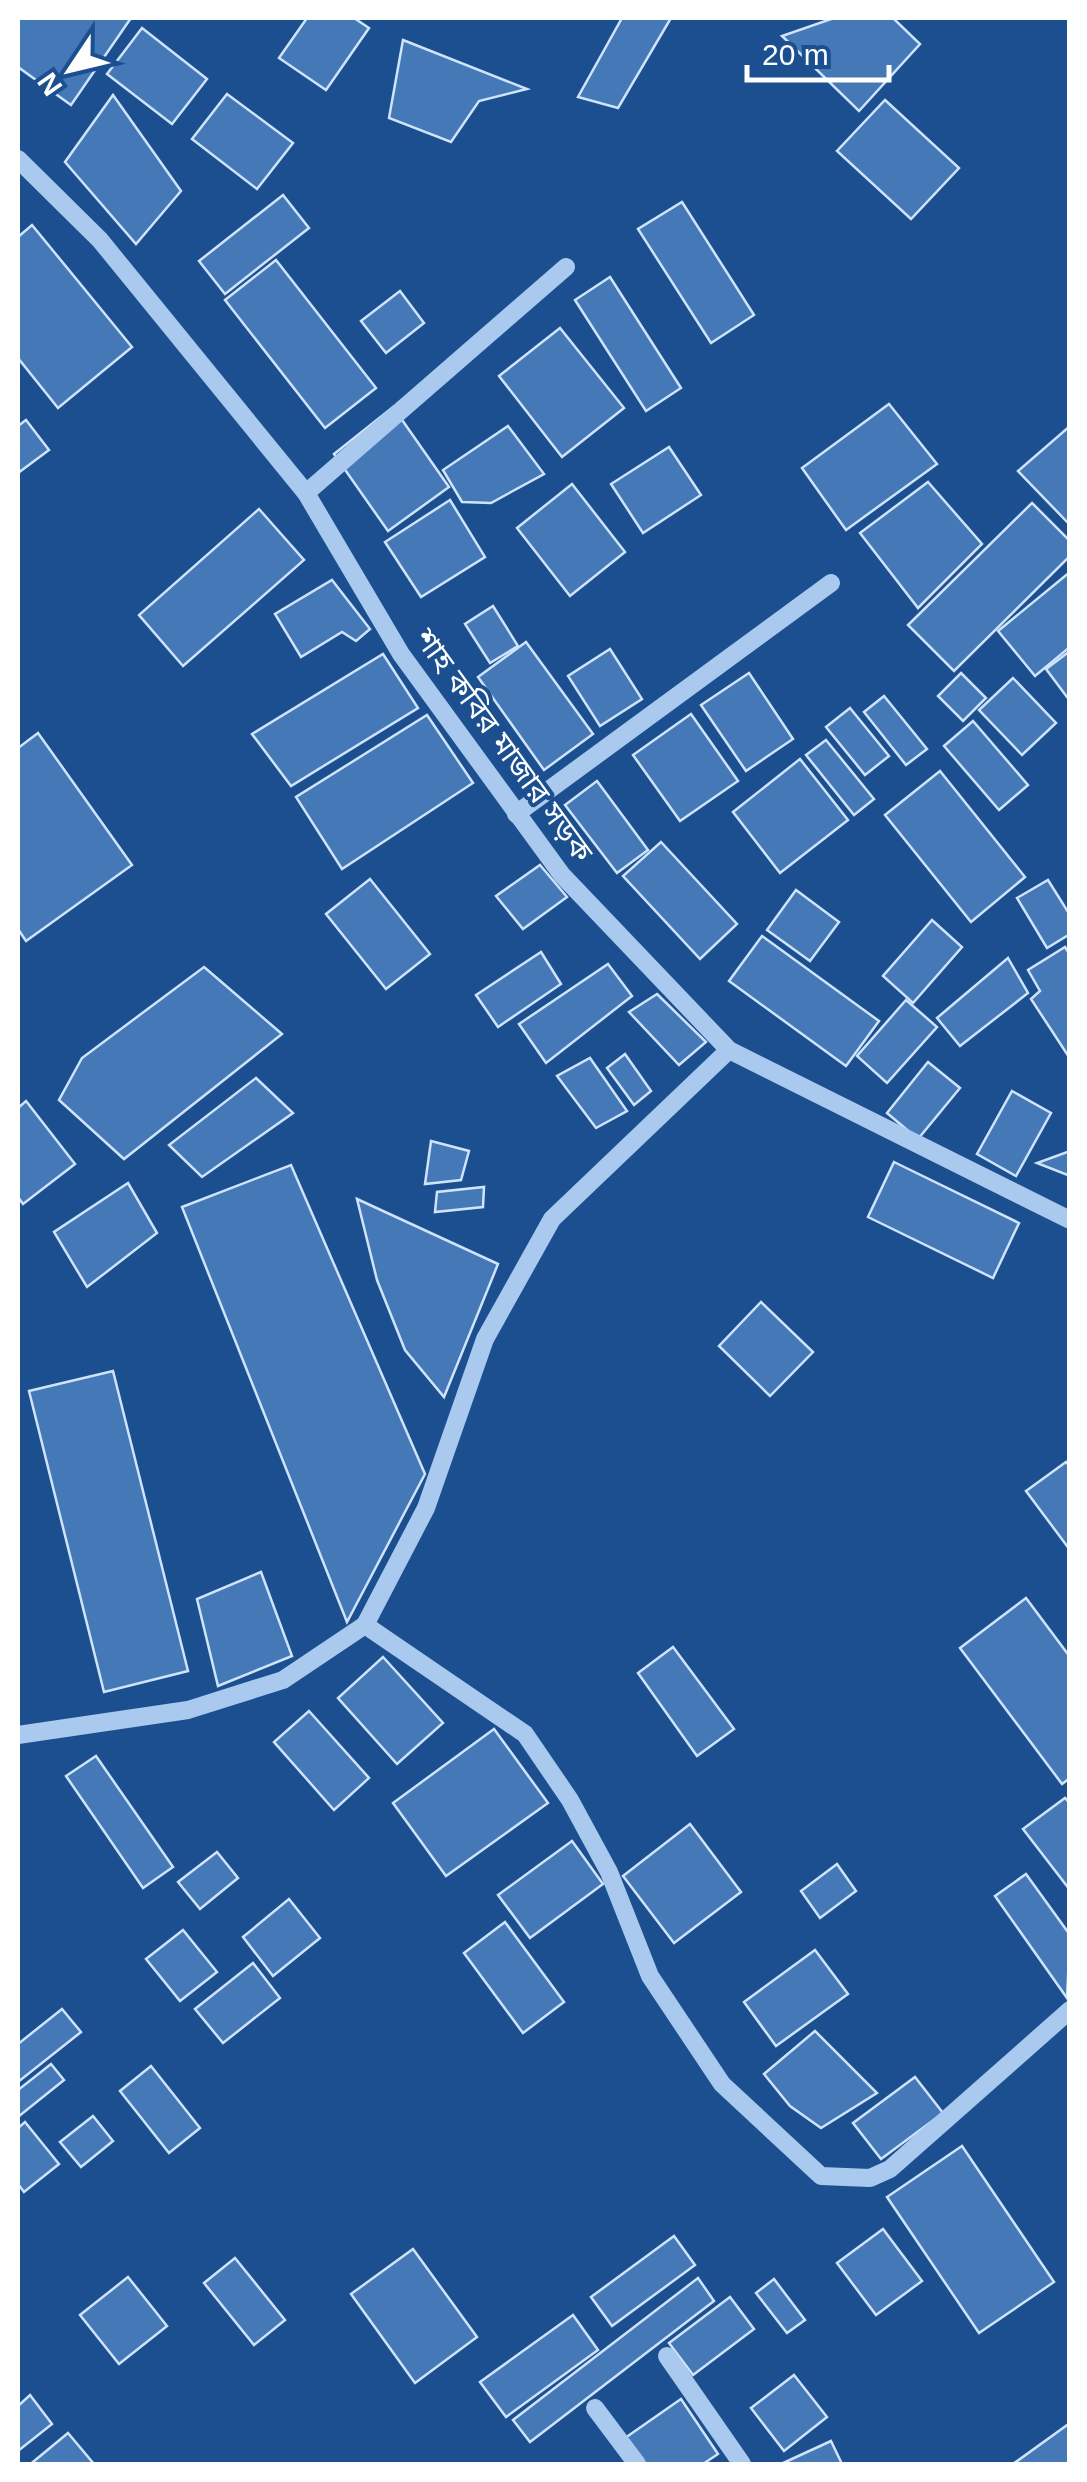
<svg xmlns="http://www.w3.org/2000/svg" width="1087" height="2482" font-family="Helvetica,'Noto Sans Bengali',sans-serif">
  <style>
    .building { fill: #4478b7; stroke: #cfe3fa; stroke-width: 2.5 }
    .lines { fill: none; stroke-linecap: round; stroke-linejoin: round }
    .minor { stroke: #a9c9ee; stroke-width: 18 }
    .labels { text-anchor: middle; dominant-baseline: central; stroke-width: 8; stroke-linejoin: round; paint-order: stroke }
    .street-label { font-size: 30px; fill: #fff; stroke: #1b4f8f }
  </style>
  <rect width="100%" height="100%" fill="#1b4f8f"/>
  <g class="building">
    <path d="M18,18H131L71,105L18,67Z"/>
    <path d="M307,18H354L369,28L326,90L279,58Z"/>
    <path d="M622,18H671L618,108L578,97Z"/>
    <path d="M834,18H893L920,44L859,111L782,36Z"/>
    <path d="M142,28L207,79L172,124L107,74Z"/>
    <path d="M403,40L527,89L479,101L451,142L389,118Z"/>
    <path d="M227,94L293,143L257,189L192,139Z"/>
    <path d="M113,95L181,191L136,244L65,162Z"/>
    <path d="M885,100L959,168L911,219L837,151Z"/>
    <path d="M283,195L309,228L225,294L199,261Z"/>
    <path d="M682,202L754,315L711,343L638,229Z"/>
    <path d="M32,225L132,347L58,408L18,358V237Z"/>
    <path d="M276,260L376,388L325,428L225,300Z"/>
    <path d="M610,277L681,388L646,411L575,300Z"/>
    <path d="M400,291L424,323L386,353L361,321Z"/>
    <path d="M560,328L624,408L562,457L499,376Z"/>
    <path d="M889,404L937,464L846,530L802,468Z"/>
    <path d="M393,407L449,487L388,531L334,454Z"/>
    <path d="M26,420L49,450L18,473V426Z"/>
    <path d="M508,426L544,474L491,503L462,502L443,470Z"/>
    <path d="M1070,426V525L1018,471Z"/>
    <path d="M669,447L701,495L643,533L611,484Z"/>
    <path d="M928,482L982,544L918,608L860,533Z"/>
    <path d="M572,484L625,552L570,596L517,528Z"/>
    <path d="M450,500L485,557L421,597L385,542Z"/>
    <path d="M1032,503L1070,541V556L954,671L908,625Z"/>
    <path d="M259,509L304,560L183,666L139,615Z"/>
    <path d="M1070,572V647L1035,676L998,631Z"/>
    <path d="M332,580L370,629L356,641L342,632L301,657L275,614Z"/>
    <path d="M493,606L518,646L490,663L465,624Z"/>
    <path d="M526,642L593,734L544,770L478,677Z"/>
    <path d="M610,649L642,699L600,726L568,676Z"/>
    <path d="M1070,651V701L1046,669Z"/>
    <path d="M383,654L418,708L291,786L252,734Z"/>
    <path d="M749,673L793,739L746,771L701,705Z"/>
    <path d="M961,673L986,698L963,721L938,696Z"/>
    <path d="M1013,678L1056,723L1022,755L979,710Z"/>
    <path d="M884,696L927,749L906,765L864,712Z"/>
    <path d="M850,708L889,756L865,775L826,727Z"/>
    <path d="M691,714L738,781L680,821L633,755Z"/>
    <path d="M427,715L473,783L342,869L296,797Z"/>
    <path d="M973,721L1028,785L999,810L944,746Z"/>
    <path d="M38,733L132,865L26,941L18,929V748Z"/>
    <path d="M826,740L874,799L854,815L806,755Z"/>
    <path d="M800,759L848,820L780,873L733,812Z"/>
    <path d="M940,771L1025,877L971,922L885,815Z"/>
    <path d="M597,781L648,850L617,873L565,805Z"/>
    <path d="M661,842L737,924L700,959L623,876Z"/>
    <path d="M540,865L567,897L523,929L496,896Z"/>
    <path d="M370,879L430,954L386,989L326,914Z"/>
    <path d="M1048,880L1070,915V934L1047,948L1017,898Z"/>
    <path d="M796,890L839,922L810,961L767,930Z"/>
    <path d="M932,920L962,947L913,1003L883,976Z"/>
    <path d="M762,936L879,1021L846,1066L729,981Z"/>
    <path d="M1065,947L1070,955L1069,1057L1031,999L1040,991L1028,970Z"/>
    <path d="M541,952L561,984L498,1027L476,995Z"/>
    <path d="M1008,958L1028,993L960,1046L937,1018Z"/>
    <path d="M608,964L632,996L546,1063L519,1024Z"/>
    <path d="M204,967L282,1034L124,1159L59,1100L82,1058Z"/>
    <path d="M657,994L706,1042L679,1065L629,1012Z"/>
    <path d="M906,1000L937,1027L887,1083L857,1056Z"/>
    <path d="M625,1054L651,1091L634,1105L607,1068Z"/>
    <path d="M590,1058L627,1111L596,1128L557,1076Z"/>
    <path d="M928,1062L960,1088L918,1139L887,1113Z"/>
    <path d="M256,1078L293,1113L202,1177L169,1145Z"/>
    <path d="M1012,1091L1051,1113L1016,1176L977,1154Z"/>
    <path d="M26,1101L75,1164L23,1204L18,1197V1108Z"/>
    <path d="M431,1141L469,1151L461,1180L425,1184Z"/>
    <path d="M1070,1151V1176L1037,1163Z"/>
    <path d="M894,1162L1019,1223L993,1278L868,1217Z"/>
    <path d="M291,1165L425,1474L347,1622L182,1207Z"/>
    <path d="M128,1183L157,1233L87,1287L54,1232Z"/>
    <path d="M484,1187L483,1207L435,1212L437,1192Z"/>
    <path d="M357,1199L498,1264L444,1397L405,1350L377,1280Z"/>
    <path d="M761,1302L813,1352L770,1396L719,1346Z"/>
    <path d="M113,1371L188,1671L104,1692L29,1391Z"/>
    <path d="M1066,1462L1070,1467V1550L1026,1491Z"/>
    <path d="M261,1572L292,1656L218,1686L197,1599Z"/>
    <path d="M1026,1598L1070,1657V1778L1062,1784L960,1648Z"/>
    <path d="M673,1647L734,1729L697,1756L638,1673Z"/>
    <path d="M383,1657L443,1723L397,1764L338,1698Z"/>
    <path d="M309,1711L369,1778L334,1810L274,1742Z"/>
    <path d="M494,1729L548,1803L446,1876L393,1803Z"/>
    <path d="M96,1756L173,1867L143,1888L66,1776Z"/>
    <path d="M1065,1798L1070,1803V1890L1023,1829Z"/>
    <path d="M690,1824L741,1892L674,1943L623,1876Z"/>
    <path d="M572,1841L603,1884L530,1938L498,1895Z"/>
    <path d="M217,1852L238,1878L200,1909L178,1882Z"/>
    <path d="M837,1864L856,1891L820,1918L801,1891Z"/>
    <path d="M1026,1874L1070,1935L1067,1998L995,1896Z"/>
    <path d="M289,1899L320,1938L273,1976L243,1937Z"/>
    <path d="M505,1922L564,2002L523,2033L464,1953Z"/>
    <path d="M183,1930L217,1972L180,2001L146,1959Z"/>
    <path d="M815,1950L848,1994L776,2046L744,2002Z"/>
    <path d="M253,1963L280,1998L223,2043L195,2009Z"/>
    <path d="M62,2009L81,2032L18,2082V2044Z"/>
    <path d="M815,2031L877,2093L821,2128L790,2106L764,2074Z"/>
    <path d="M51,2064L64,2080L18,2117V2090Z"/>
    <path d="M151,2066L200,2128L169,2153L120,2091Z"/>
    <path d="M915,2077L943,2113L881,2159L853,2123Z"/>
    <path d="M93,2116L113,2141L81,2167L60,2142Z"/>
    <path d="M25,2122L59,2164L24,2192L18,2184V2128Z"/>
    <path d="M962,2146L1054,2282L979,2333L887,2197Z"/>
    <path d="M883,2229L922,2281L876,2315L837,2263Z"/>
    <path d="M674,2236L695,2265L612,2326L591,2297Z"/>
    <path d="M413,2249L477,2337L415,2383L351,2294Z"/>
    <path d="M235,2258L285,2320L254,2345L204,2283Z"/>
    <path d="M128,2277L167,2326L119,2364L80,2315Z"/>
    <path d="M698,2278L714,2301L530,2442L513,2420Z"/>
    <path d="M774,2279L805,2320L787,2333L756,2293Z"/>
    <path d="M730,2297L754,2329L693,2375L669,2343Z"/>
    <path d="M573,2315L598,2350L506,2417L480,2382Z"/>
    <path d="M794,2375L827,2417L784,2451L751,2408Z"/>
    <path d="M30,2395L52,2424L18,2451V2406Z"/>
    <path d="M681,2399L718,2454L703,2464H643L625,2438Z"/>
    <path d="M1070,2423V2464H1013Z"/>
    <path d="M68,2433L94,2464H36L33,2462Z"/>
    <path d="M831,2441L842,2464H781Z"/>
  </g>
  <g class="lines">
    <g class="minor">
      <path d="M18,159L100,240L306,493L401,654L562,875L729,1050L1070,1220"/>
      <path d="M306,493L566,267"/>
      <path d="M516,814L831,583"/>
      <path d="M365,1625L525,1734L570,1800L609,1872L650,1976L722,2084L821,2176L870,2178L890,2169L1070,2010"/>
      <path d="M18,1735L188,1710L283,1680L365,1625L426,1508L485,1339L552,1219L729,1050"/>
      <path d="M667,2356L742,2464"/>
      <path d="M595,2408L637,2464"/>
    </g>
  </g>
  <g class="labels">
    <g class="street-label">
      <text transform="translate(504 745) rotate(54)">শাহ কবির মাজার সড়ক</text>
    </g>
  </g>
  <rect width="1087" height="2482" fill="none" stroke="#ffffff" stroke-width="40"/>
  <g transform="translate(70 70) rotate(235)" stroke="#1b4f8f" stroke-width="8" paint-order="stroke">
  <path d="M0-8L18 38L0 25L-18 38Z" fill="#ffffff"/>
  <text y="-15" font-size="28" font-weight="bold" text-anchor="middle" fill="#ffffff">N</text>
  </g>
  <path d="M747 65v15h142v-15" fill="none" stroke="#ffffff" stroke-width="5"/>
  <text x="762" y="65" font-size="30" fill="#ffffff" stroke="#1b4f8f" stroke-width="8" paint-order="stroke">20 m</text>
</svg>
